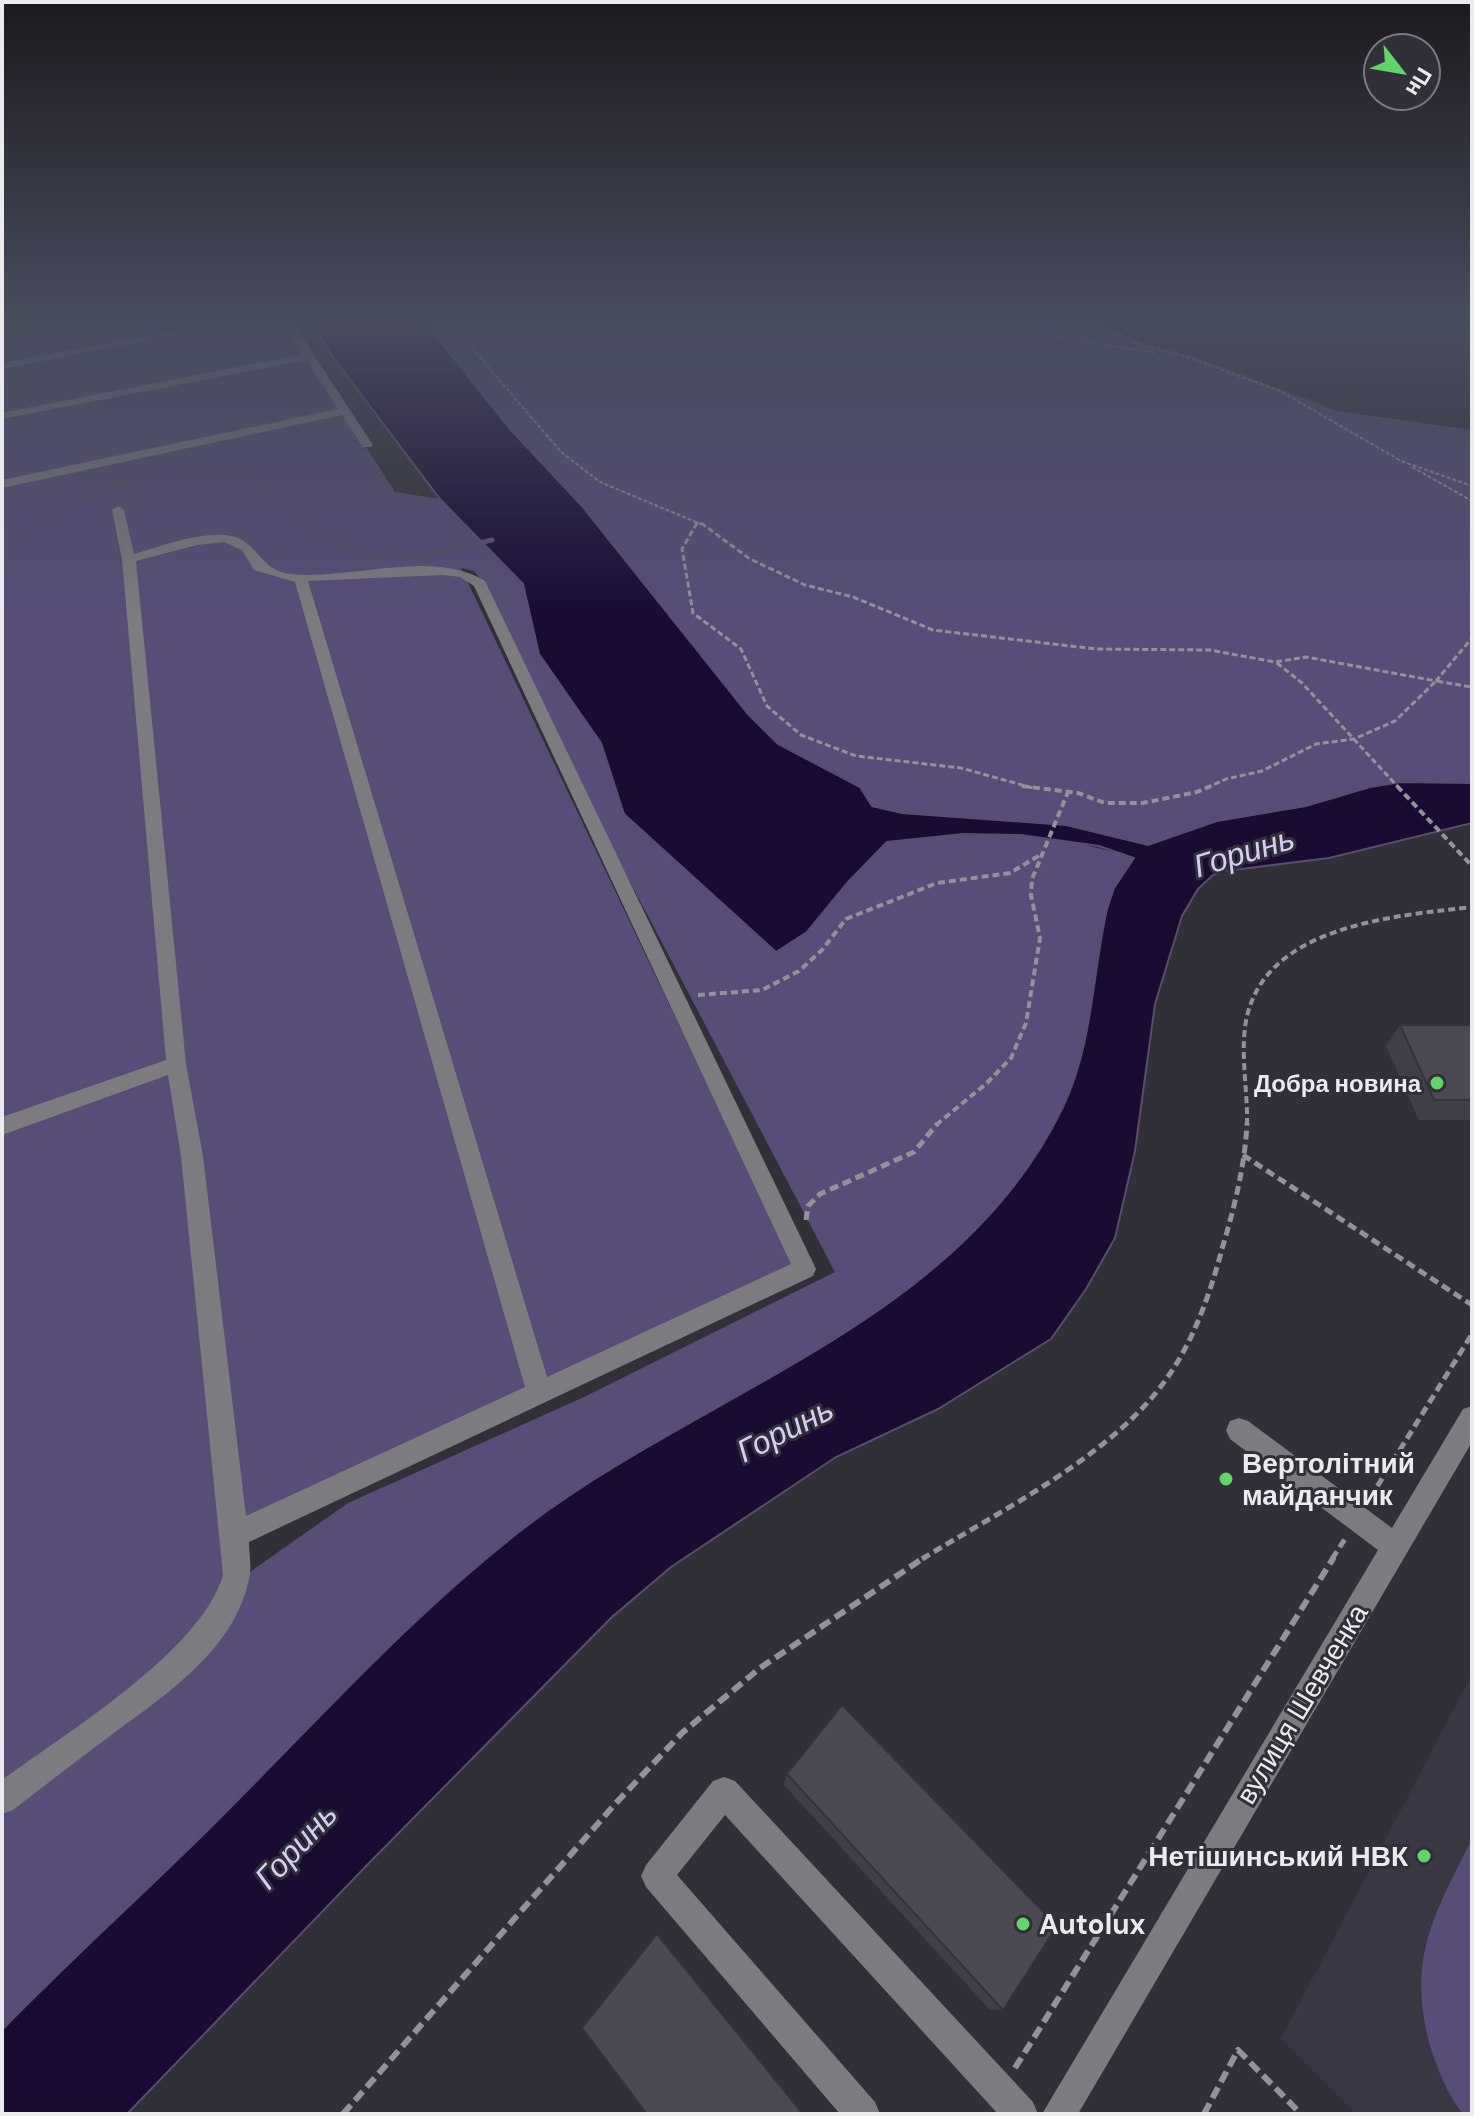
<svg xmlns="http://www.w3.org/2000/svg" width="1474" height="2116" font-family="'DM Sans',sans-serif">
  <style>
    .built { fill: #3a3745 }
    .green { fill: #574d77 }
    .water { fill: #190b32; stroke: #584e6b; stroke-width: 2 }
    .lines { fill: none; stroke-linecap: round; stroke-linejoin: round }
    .stream-far1 { stroke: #584e6b; stroke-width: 4 }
    .stream { stroke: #584e6b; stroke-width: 5 }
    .path-far4 { stroke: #939298; stroke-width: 2; stroke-dasharray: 4 2; stroke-linecap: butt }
    .path-far3 { stroke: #939298; stroke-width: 3; stroke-dasharray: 6 3; stroke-linecap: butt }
    .path-far2 { stroke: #939298; stroke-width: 4; stroke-dasharray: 7 4; stroke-linecap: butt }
    .path-far1 { stroke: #939298; stroke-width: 5; stroke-dasharray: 9 5; stroke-linecap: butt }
    .path { stroke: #939298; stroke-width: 6; stroke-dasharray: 12 6; stroke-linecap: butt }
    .minor { fill: #7c7b80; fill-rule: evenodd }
    .wall { fill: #403f47 }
    .building { fill: #4b4952; stroke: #343339; stroke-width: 2 }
    .poi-dot { fill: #61d46a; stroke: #312f37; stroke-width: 3 }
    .labels { text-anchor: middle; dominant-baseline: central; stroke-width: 6; stroke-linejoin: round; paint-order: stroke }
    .poi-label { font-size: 24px; font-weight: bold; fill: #ebeaef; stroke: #312f37; text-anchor: end }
    .near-poi-label { font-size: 28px; font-weight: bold; fill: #ebeaef; stroke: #312f37; text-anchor: start }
    .near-street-label { font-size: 28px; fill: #ebeaef; stroke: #312f37 }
    .near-water-label { font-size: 32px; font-style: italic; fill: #d6cdfa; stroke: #312f37 }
  </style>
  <rect width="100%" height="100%" fill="#312f37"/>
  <path class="built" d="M1472,1674V2114H1356L1281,2039Z"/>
  <g class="green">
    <path d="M2,320H284L395,492L440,499L523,585L539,654L601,743L624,814L776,951L807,932L848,882L887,842L963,834L1021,835L1065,840L1134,857L1114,888L1107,909C1092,975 1093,1044 1063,1107C959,1325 697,1392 519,1532C405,1621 309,1730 207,1831C139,1898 68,1962 2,2030V1811L186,1671L226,1622L247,1574L348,1503L584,1397L835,1272L596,817L484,583L474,571L461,568L794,1266L224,1528L226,1577L210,1614L188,1642L158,1668L2,1785Z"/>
    <path d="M423,320H1092L1139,342L1193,356L1338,411L1472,430V783L1401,782L1370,787L1306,806L1217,821L1148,846L1066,825L901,813L872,806L860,787L778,744L748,714L582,506L510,429Z"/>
    <path d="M1472,1839V2114H1463C1447,2094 1436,2066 1429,2042C1407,1957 1435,1913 1472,1839Z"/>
  </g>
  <path class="water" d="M309,320H423L510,429L582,506L748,714L778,744L860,787L872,806L902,813L1066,825L1148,845L1217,821L1306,806L1370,787L1401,782L1472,783V823L1329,858L1225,871L1213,875L1198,889L1182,916L1155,1004L1135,1151L1115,1238L1086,1289L1051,1339L938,1409L836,1457L671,1567L612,1617L371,1861L127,2114H2V2030C68,1962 139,1898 207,1831C309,1730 405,1621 519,1532C697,1392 959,1325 1063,1107C1093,1044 1092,975 1107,909L1114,888L1134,858L1099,846L1021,835L963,834L887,842L848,882L807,932L776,952L624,814L601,743L539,654L523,584L440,499L335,360Z"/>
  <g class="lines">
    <path class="stream-far1" d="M39,525C101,491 178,444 249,479C271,490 289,509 308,525"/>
    <g class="stream">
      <path d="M305,523C369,576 419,557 492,540"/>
      <path d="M2,544L43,523"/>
    </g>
    <g class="path-far4">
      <path d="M448,320L561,452L600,482L703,525"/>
      <path d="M955,320L1156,353"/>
      <path d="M1092,320L1142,346L1190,358L1280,391L1401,461L1472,486"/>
      <path d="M1412,467L1472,501"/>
      <path d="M696,525L698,521"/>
    </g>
    <g class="path-far3">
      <path d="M697,523L682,549L693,613L741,649L767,706L801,735L856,756L961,768L1033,788"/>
      <path d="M701,523L750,559L805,585L853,597L933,630L1096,649L1210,650L1275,662L1306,657L1436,681L1472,638"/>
      <path d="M1277,663L1302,683L1399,788"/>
      <path d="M1206,788L1226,779L1262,771L1316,744L1354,739L1395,721L1436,681L1472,687"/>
    </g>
    <g class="path-far2">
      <path d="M1022,786L1078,793L1105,803H1143L1197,792L1211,786"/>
      <path d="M1397,786L1472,866"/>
      <path d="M698,995L762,990L799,971L822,950L846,919L937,883L1010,873L1040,855"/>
      <path d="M936,1125L987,1083L1011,1058L1026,1023L1040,938L1031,895L1032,879L1068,792"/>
      <path d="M1247,1125C1248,1091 1240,1055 1246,1021C1264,925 1395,916 1472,907"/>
    </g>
    <g class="path-far1">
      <path d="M1243,1155L1472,1305"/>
      <path d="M806,1220L808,1206L820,1194L914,1152L938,1123"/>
      <path d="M1370,1498L1472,1334"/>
      <path d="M922,1559C1000,1511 1115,1454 1167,1378C1194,1340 1210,1294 1222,1249C1234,1209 1245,1166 1247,1123"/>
      <path d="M1332,1559L1345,1539"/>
    </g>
    <g class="path">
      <path d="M1015,2068L1334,1557"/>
      <path d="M343,2114L616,1803L682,1733L760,1668L925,1557"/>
      <path d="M1204,2114L1238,2050L1301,2114"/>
    </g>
    <g class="minor">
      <path d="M31,320L2,327V321Z"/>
      <path d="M233,320H251L2,369V363Z"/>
      <path d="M281,320H291L373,445L371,447H363L342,415L2,488V480L338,409L307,360L2,419V413L303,354Z"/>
      <path d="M118,506L124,510L134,554C163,546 195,533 225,535C257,537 258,570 290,574C350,581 431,548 485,581L816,1269L813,1276L249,1542C249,1554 252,1568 249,1579C234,1651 165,1695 110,1736C78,1760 45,1785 13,1810L2,1814V1780C66,1733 201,1651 223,1575L181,1156L168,1075L2,1135V1117L166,1060L122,559L112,510ZM224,542L242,550L254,570L295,582L525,1387L246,1516L203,1156L186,1064L136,561L197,545ZM443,575L460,577L474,586L791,1264L547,1377L308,581Z"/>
      <path d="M1472,1406V1442L1078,2114H1042L1378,1550L1230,1439L1226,1430L1230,1421L1239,1418L1248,1421L1392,1528L1463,1409Z"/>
      <path d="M724,1777L735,1781L1033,2102L1038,2114H998L725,1815L677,1875L875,2102L880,2114H840L646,1887L641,1876L646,1865L713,1781Z"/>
    </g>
  </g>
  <g class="wall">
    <path d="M1400,1025H1472V1120H1419L1386,1046Z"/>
    <path d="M787,1774L1003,2010H990L784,1785Z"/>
  </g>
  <g class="building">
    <path d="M1400,1025H1472V1100H1434Z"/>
    <path d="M842,1705L1057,1926L1003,2010L787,1774Z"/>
    <path d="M657,1934L803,2114H647L582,2028Z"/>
  </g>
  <linearGradient id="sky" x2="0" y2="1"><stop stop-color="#1b1a1e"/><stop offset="0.52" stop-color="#484d5e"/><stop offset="1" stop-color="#484d5e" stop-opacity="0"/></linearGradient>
  <rect width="1474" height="616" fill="url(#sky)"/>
  <g class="poi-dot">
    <circle cx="1437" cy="1083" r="8"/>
    <circle cx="1226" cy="1479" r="8"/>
    <circle cx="1424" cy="1856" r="8"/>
    <circle cx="1023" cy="1924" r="8"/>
  </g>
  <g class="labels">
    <g class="poi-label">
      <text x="1421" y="1083">Добра новина</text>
    </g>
    <g class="near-poi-label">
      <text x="1242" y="1463">Вертолітний<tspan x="1242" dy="32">майданчик</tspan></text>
      <text x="1408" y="1856" text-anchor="end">Нетішинський НВК</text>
      <text x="1039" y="1924">Autolux</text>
    </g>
    <g class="near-street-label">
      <text transform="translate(1302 1704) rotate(-59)">вулиця Шевченка</text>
    </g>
    <g class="near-water-label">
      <text transform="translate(1244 852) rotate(-17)">Горинь</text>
      <text transform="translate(785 1430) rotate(-27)">Горинь</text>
      <text transform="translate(296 1846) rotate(-47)">Горинь</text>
    </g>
  </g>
  <rect width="1474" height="2116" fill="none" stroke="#ebeaef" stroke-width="8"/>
  <g transform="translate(1402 72) rotate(121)"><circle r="38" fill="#312f37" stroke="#7b7a81" stroke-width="2"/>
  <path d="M0-6L14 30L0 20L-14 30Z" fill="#61d46a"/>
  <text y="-12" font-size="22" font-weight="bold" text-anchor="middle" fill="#ebeaef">Пн</text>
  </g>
</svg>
